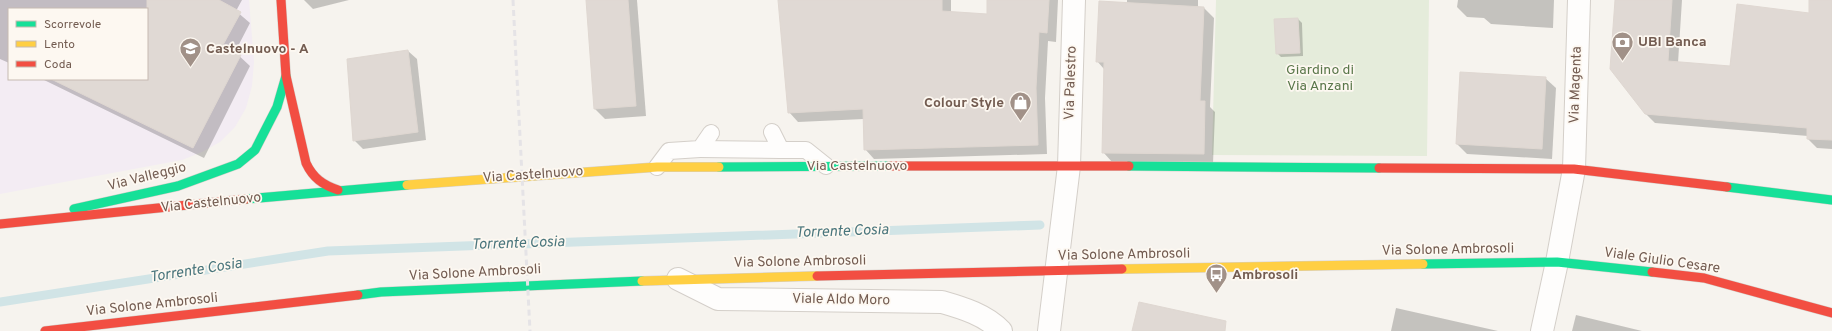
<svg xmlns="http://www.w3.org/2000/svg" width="1832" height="331" font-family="Overpass,sans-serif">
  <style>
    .education { fill: #f3ecf3; fill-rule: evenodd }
    .green { fill: #e5ecdb }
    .shadow { fill: #0003 }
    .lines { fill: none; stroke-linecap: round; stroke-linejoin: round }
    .stream { stroke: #d1e4e6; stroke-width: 9 }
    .building { fill: #e0d9d4; stroke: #dfd7d1 }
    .lane-casing { stroke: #d4cfc9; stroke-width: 18 }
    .street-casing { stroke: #d4cfc9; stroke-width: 24 }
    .fast-casing { stroke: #d4cfc9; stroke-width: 10 }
    .slow-casing { stroke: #d4cfc9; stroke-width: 10 }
    .jam-casing { stroke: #d4cfc9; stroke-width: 10 }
    .lane { stroke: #fefdfc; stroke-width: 16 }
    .street { stroke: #fefdfc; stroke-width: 22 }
    .fast { stroke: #16e098; stroke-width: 9 }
    .slow { stroke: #ffcf43; stroke-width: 9 }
    .jam { stroke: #f24e42; stroke-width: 9 }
    .rail { stroke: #e5e3e6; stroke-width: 3; stroke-dasharray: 6 4; stroke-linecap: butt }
    .labels { text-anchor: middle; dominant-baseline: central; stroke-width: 3.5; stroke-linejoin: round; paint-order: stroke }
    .poi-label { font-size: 14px; font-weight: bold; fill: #735c51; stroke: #fdf8f1; text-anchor: start }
    .park-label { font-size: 14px; fill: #59774a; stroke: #fdf8f1 }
    .street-label { font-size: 14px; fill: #735c51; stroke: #fdf8f1 }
    .water-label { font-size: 15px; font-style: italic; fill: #49757c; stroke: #fdf8f1 }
  </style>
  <rect width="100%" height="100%" fill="#f6f3ee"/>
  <path class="education" d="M0,0H249L254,62L252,86L246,108L235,127L220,142L202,152L182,160L0,194ZM9,9H147V79H9Z"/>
  <path class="green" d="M1216,0H1429L1427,156L1212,155Z"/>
  <g class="shadow">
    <path d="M0,0H242L236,11L250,23L235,52L250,66L204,158L42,79H147V9H9V63L0,59Z"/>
    <path d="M304,0H349L313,9Z"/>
    <path d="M587,0H637L646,116L605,119L595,109Z"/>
    <path d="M779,0H951V13L988,15V0H1058L1056,42L1048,41L1045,98L1047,154L874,159L865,149L864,119L798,122L789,112Z"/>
    <path d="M1127,0H1198V7L1204,8L1214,18L1210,107L1215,112L1213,164L1113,163L1103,152L1104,69L1097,61L1127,4Z"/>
    <path d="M1458,0H1554L1553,28L1491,24L1484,18L1467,17L1457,7Z"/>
    <path d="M1616,0H1682L1678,63L1731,67L1810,14V0H1832V149L1817,148L1808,139V136L1655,123L1645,113Z"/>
    <path d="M1298,19L1302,23L1303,56L1281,57L1277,53L1275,20Z"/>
    <path d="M408,51L417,59L426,140L363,149L354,140Z"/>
    <path d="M1545,78L1556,88L1552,159L1467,154L1457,144Z"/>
    <path d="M1396,308L1498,331H1391Z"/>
    <path d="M1576,315L1642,331H1572Z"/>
  </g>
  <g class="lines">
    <path class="stream" d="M0,302L328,251L1040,225"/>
  </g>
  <g class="building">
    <path d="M147,0H219L241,12L223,45L241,55L193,148L51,79H147Z"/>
    <path d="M586,0H628L636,106L594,109Z"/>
    <path d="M778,0H942V11L987,14V0H1049L1047,33L1039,32L1036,88L1038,145L864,150L863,109L788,113Z"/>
    <path d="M1615,0H1672L1668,61L1730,66L1737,4L1809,13V0H1832V140L1807,139V128L1645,114L1610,69Z"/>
    <path d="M1099,1L1204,7L1200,101H1205L1204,154L1102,153L1104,62H1096Z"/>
    <path d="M1298,18L1300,53L1276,54L1274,19Z"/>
    <path d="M408,50L418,132L353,141L347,59Z"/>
    <path d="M1460,72L1546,77L1542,149L1456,144Z"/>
    <path d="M1139,302L1226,321L1225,331H1132Z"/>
  </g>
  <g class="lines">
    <defs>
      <g id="lane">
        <path d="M772,132L781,150H806L826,166"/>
        <path d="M700,149L781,150"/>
        <path d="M657,167L669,151L700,149L711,133"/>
      </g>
      <g id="street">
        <path d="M678,279L718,299L942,302C963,308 986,315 1001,331"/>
        <path d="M1049,331L1069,166L1074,0"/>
        <path d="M1542,331L1557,262L1574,169L1579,0"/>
      </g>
      <g id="fast">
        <path d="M1129,166L1379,168"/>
        <path d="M719,167L889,166"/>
        <path d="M1727,187L1832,200"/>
        <path d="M247,199L407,185"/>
        <path d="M74,209L178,186L238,164L255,150L277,107L286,76"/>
        <path d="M1423,264L1557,262L1652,272"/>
        <path d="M358,295L381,292L642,281"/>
      </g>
      <g id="slow">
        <path d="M407,185L657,167H719"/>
        <path d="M1122,269L1423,264"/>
        <path d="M642,281L817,276"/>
      </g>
      <g id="jam">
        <path d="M281,0L286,76L306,163C313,178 323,185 338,190"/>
        <path d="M889,166H1129"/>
        <path d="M1379,168L1574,169L1727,187"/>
        <path d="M0,224L247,199"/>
        <path d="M1652,272L1704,278L1832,313"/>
        <path d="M817,276L1122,269"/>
        <path d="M45,331L358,295"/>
      </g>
    </defs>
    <use href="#lane" class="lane-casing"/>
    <use href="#street" class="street-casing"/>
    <use href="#fast" class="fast-casing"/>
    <use href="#slow" class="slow-casing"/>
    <use href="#jam" class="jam-casing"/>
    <use href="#lane" class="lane"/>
    <use href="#street" class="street"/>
    <use href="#fast" class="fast"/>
    <use href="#slow" class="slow"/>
    <use href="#jam" class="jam"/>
    <path class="rail" d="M513,0L530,331"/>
  </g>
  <defs>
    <symbol id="bank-pin" viewBox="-11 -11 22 30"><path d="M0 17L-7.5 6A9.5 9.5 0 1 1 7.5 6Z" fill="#a19188" stroke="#fdf8f1"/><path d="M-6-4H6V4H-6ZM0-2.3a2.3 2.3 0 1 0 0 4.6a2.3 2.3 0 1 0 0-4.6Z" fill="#fff"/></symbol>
    <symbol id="university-pin" viewBox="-11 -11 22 30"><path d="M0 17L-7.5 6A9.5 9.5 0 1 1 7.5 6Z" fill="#a19188" stroke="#fdf8f1"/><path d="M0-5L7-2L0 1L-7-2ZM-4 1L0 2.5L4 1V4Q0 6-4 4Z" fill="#fff"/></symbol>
    <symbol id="shop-pin" viewBox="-11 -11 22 30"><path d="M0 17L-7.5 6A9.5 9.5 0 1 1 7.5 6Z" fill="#a19188" stroke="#fdf8f1"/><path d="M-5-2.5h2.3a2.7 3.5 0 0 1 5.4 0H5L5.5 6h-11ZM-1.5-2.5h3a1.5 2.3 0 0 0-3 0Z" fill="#fff"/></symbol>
    <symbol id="bus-pin" viewBox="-11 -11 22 30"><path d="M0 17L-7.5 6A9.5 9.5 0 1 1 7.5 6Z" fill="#a19188" stroke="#fdf8f1"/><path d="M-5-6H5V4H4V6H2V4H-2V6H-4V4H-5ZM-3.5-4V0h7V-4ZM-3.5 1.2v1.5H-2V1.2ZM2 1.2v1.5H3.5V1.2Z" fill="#fff"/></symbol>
  </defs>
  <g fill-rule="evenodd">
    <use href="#bank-pin" x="1610" y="30" width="25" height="34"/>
    <use href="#university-pin" x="178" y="36" width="25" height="34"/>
    <use href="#shop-pin" x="1008" y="90" width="25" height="34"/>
    <use href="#bus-pin" x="1204" y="262" width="25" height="34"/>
  </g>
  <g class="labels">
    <g class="poi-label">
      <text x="1638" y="42">UBI Banca</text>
      <text x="206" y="49">Castelnuovo - A</text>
      <text x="1004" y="103" text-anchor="end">Colour Style</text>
      <text x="1232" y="275">Ambrosoli</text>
    </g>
    <g class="park-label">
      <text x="1320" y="70">Giardino di<tspan x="1320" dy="16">Via Anzani</tspan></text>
    </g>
    <g class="street-label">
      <text transform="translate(1071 83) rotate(-88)">Via Palestro</text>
      <text transform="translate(1576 85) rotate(-88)">Via Magenta</text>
      <text x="857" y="166">Via Castelnuovo</text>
      <text transform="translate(533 175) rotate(-4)">Via Castelnuovo</text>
      <text transform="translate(147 177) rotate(-14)">Via Valleggio</text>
      <text transform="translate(211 203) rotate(-6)">Via Castelnuovo</text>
      <text transform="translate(1448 250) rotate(-1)">Via Solone Ambrosoli</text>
      <text transform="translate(1124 255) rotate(-1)">Via Solone Ambrosoli</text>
      <text transform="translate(1662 261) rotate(8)">Viale Giulio Cesare</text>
      <text transform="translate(800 262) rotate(-1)">Via Solone Ambrosoli</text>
      <text transform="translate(475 273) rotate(-3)">Via Solone Ambrosoli</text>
      <text transform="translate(841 300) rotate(1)">Viale Aldo Moro</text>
      <text transform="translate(152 305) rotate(-6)">Via Solone Ambrosoli</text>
    </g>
    <g class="water-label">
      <text transform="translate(842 232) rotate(-2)">Torrente Cosia</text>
      <text transform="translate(518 244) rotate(-2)">Torrente Cosia</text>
      <text transform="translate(196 271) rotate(-9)">Torrente Cosia</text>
    </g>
  </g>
  <rect x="8" y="8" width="140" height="72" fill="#fdf8f1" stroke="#c6bab1"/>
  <rect x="16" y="21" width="20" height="6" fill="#16e098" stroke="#c6bab1"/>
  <text x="44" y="28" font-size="12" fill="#735c51">Scorrevole</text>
  <rect x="16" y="41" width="20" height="6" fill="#ffcf43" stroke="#c6bab1"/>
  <text x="44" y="48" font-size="12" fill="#735c51">Lento</text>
  <rect x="16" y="61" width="20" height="6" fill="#f24e42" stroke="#c6bab1"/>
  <text x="44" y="68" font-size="12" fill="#735c51">Coda</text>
</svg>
